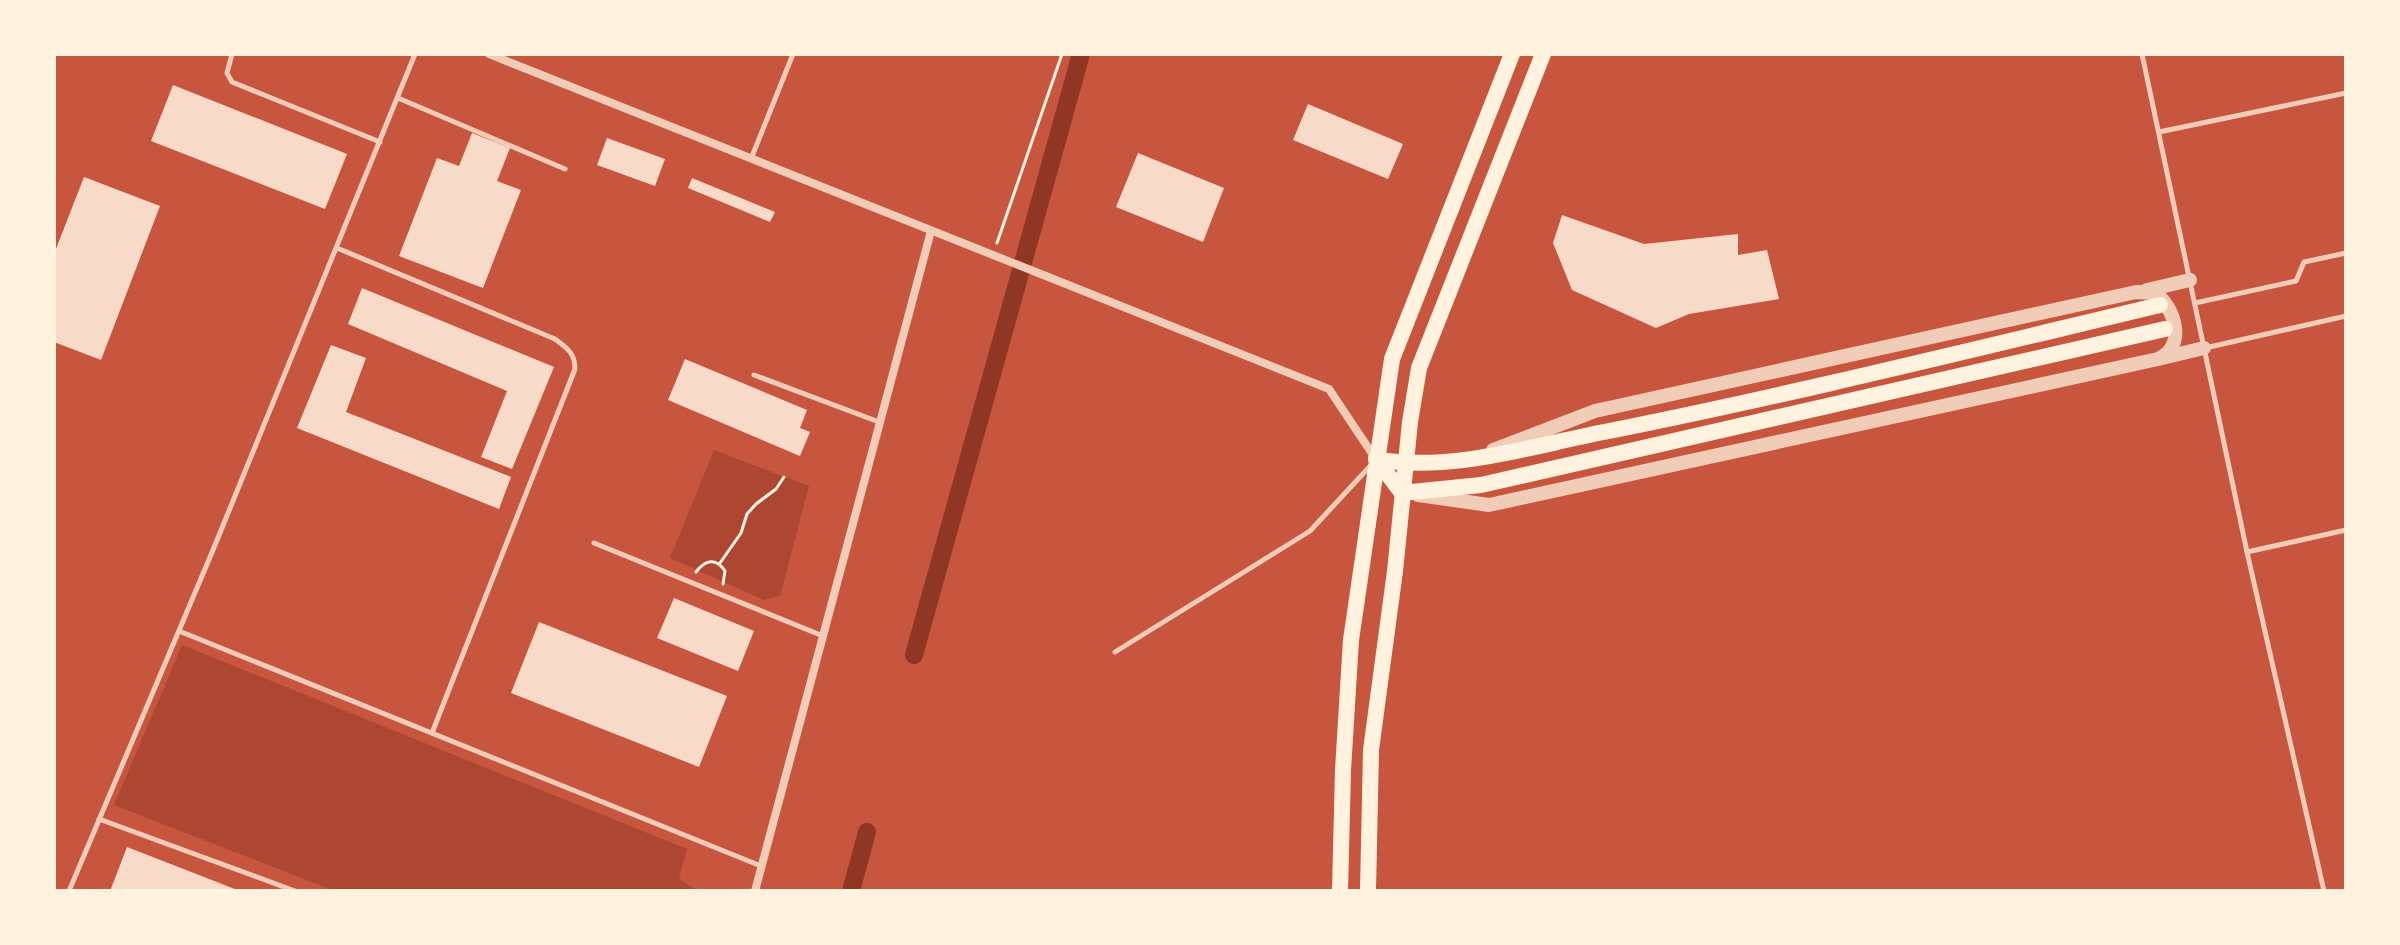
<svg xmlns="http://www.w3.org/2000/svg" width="2400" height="945" font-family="'Crimson Pro',serif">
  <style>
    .green { fill: #ae4732 }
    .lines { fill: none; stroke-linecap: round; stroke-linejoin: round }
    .canal { stroke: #8f3625; stroke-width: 18 }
    .building { fill: #f7dbc8 }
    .path { stroke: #fff3e0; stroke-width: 3 }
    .service { stroke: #f1ccb7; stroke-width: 5 }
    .minor { stroke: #f1ccb7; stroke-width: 8 }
    .tertiary { stroke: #f1ccb7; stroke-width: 14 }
    .secondary { stroke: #fff3e0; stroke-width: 16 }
  </style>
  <rect width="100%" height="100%" fill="#c8553d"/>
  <g class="green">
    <path d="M714,450L809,486L780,596L764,600L670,558Z"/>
    <path d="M182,645L687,849L679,879L698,891H335L114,805Z"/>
  </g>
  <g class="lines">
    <g class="canal">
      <path d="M914,655L1081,54"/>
      <path d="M851,891L867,832"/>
    </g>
  </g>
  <g class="building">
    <path d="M173,85L347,154L325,209L151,141Z"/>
    <path d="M1308,104L1403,144L1388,179L1293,140Z"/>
    <path d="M472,133L510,148L497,181L521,190L483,288L399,256L437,158L459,166Z"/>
    <path d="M607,138L665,159L655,186L597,165Z"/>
    <path d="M1138,153L1224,188L1203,242L1116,207Z"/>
    <path d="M84,177L160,206L101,360L54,342V254Z"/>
    <path d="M692,178L775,212L770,222L688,188Z"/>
    <path d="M1562,215L1644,244L1738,234V255L1767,250L1779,299L1689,314L1656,328L1572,290L1553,243Z"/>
    <path d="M362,288L554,367L512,469L481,457L507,391L348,324Z"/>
    <path d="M331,345L366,358L346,412L511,477L499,509L297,428Z"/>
    <path d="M685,359L807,410L800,428L810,432L800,456L668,400Z"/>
    <path d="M674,598L754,631L738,671L657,638Z"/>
    <path d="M539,622L727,696L699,767L511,693Z"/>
    <path d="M127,847L240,891H110Z"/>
  </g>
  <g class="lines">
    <g class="path">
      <path d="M997,243L1062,54"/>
      <path d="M720,563L741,533L747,514L756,504L776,489L784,477"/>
      <path d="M696,572C705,560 716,557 725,571L723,584"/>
    </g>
    <g class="service">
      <path d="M232,54L227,73L232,82L380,142"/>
      <path d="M2142,54L2247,552L2324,891"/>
      <path d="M398,98L565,169"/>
      <path d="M2159,132L2346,93"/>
      <path d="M751,159L793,54"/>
      <path d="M337,248L555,339C567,348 575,353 575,369L432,733"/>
      <path d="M2195,303L2296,281L2304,262L2346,253"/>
      <path d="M2205,348L2346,316"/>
      <path d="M754,375L879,422"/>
      <path d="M594,543L823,636"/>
      <path d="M2247,552L2346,530"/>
      <path d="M179,631L761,866"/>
      <path d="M1115,652L1310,531L1373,463"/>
      <path d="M99,819L295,891"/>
      <path d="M69,891L213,550L415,54"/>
    </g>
    <g class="minor">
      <path d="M489,54L1329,389L1375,458"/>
      <path d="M755,891L931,231"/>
    </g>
    <g class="tertiary">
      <path d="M2147,290L2190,280"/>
      <path d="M2162,358L2204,348"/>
      <path d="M1418,495L1489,505L2158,359C2187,346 2175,309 2156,293L2136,292L1595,411L1493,450"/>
    </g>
    <g class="secondary">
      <path d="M1376,459L1402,493L1481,485L2165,329"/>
      <path d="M1376,459C1450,473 1531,446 1604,432C1790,395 1975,349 2160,305"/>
      <path d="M1340,891L1343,770L1351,640L1392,359L1512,54"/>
      <path d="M1368,891L1371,750L1395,571L1410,422L1419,368L1543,54"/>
    </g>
  </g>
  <rect width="2400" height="945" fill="none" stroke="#fff3e0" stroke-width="112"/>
</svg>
